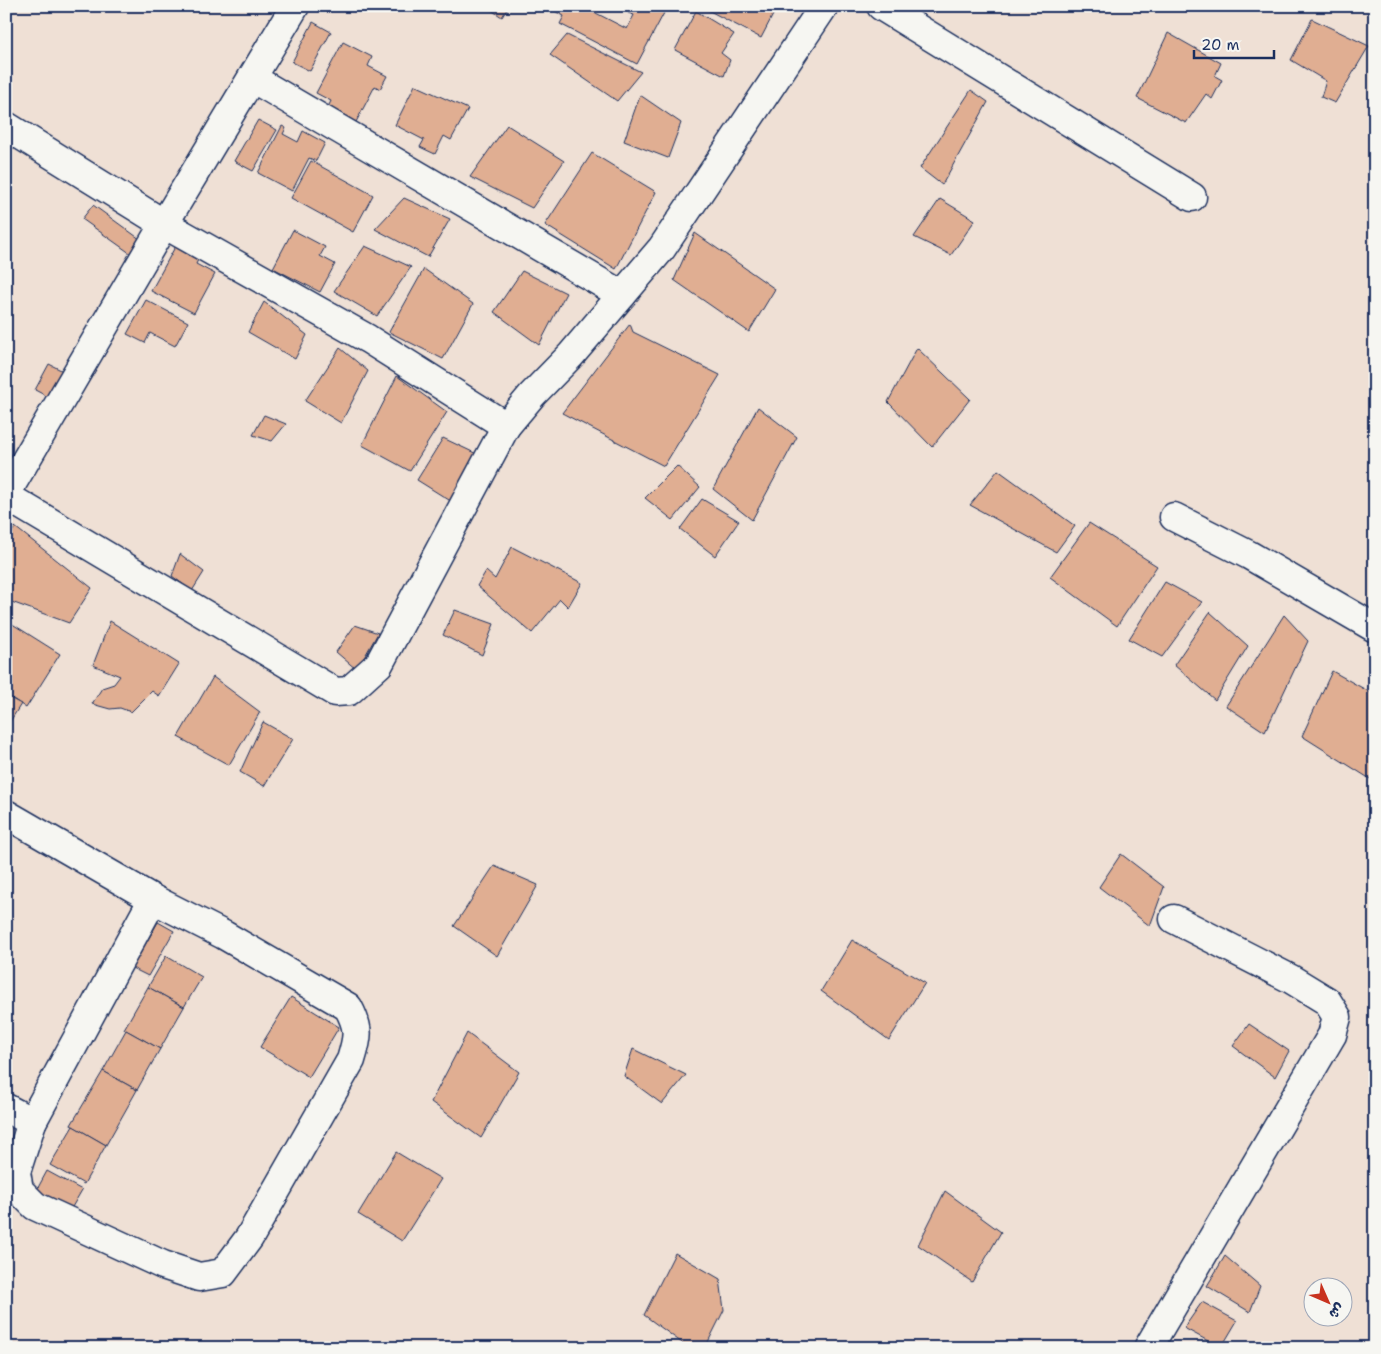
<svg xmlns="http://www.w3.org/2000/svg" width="1381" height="1354" font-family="'Shantell Sans','Playpen Sans Arabic',sans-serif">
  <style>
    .building { fill: #e0ae92; stroke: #1b2f5e }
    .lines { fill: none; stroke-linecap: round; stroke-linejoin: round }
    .minor-casing { stroke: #1b2f5e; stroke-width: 31 }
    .minor { stroke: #f6f6f2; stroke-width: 28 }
  </style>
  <rect width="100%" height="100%" fill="#efe0d5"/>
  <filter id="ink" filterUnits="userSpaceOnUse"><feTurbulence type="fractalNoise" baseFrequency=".02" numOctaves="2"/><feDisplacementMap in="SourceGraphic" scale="10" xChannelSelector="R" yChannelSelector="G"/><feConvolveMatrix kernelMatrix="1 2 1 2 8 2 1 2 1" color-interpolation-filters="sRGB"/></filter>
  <g filter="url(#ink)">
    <g class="building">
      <path d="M485,6H509L502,17Z"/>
      <path d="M545,6H595L592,11L627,29L634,15L628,13L632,6H651L664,13L637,64L560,24L564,16Z"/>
      <path d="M705,6H768L775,11L761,38L704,8Z"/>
      <path d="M696,11L734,34L721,53L730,60L724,76L675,50Z"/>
      <path d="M1312,19L1369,46L1335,103L1321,97L1326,81L1291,60Z"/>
      <path d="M313,22L331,32L310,71L292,62Z"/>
      <path d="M1168,33L1221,63L1215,76L1222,80L1212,99L1206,94L1186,123L1137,98Z"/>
      <path d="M567,35L641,72L617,101L550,55Z"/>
      <path d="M343,42L372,57L368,66L387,76L380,89L375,86L356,122L328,107L331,101L316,93Z"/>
      <path d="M415,85L468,109L451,140L444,136L435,154L420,147L424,140L395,125Z"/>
      <path d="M971,90L988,102L942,185L920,168Z"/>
      <path d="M640,95L681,123L668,158L624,141Z"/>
      <path d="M258,120L277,130L253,171L234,161Z"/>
      <path d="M507,125L564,161L532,208L470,177Z"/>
      <path d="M282,126L286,128L283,134L298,142L303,131L325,143L316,161L309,158L292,191L258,173Z"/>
      <path d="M592,153L656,192L616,269L545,225Z"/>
      <path d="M311,161L373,195L353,232L291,198Z"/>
      <path d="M404,198L450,219L428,257L375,229Z"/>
      <path d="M940,199L975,220L951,255L914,237Z"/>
      <path d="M93,205L144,242L134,256L82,219Z"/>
      <path d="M293,230L325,247L320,256L335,264L320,292L273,268Z"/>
      <path d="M695,233L775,289L749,332L674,280Z"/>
      <path d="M365,246L411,267L377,316L334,291Z"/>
      <path d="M175,247L198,260L196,264L215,274L194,313L151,291Z"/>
      <path d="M424,269L473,304L443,359L389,332Z"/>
      <path d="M522,271L566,293L539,345L494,312Z"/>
      <path d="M146,300L188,322L175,346L150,333L145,343L127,334Z"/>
      <path d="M264,302L307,335L295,359L248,332Z"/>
      <path d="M630,324L633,332L720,375L664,466L562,413Z"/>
      <path d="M340,348L368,371L341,423L305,401Z"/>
      <path d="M917,348L970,399L932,447L888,402Z"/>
      <path d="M49,364L71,375L56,401L35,390Z"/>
      <path d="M397,376L447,412L410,471L362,445Z"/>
      <path d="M758,407L797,437L752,520L713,489Z"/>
      <path d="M264,415L286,424L272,441L253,435Z"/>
      <path d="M443,438L481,456L457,505L417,480Z"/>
      <path d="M677,466L700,487L673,520L645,498Z"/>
      <path d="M998,470L1075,526L1056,552L970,505Z"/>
      <path d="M702,499L739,521L715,556L680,529Z"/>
      <path d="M1089,523L1157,566L1117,626L1050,577Z"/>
      <path d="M15,527L92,588L69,623L6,600V543Z"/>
      <path d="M512,547L582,583L568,607L560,599L532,633L477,586L486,571L495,579Z"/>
      <path d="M180,554L204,572L192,591L172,576Z"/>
      <path d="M1165,582L1202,602L1162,657L1129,639Z"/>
      <path d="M455,610L494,624L482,655L443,635Z"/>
      <path d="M1210,612L1248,646L1215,700L1174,665Z"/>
      <path d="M1284,615L1308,641L1265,732L1226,706Z"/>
      <path d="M6,620L60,654L26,708L6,694Z"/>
      <path d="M110,621L179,664L159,696L152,691L131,712L120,708L110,709L92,704L102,688L114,684L120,676L93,665Z"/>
      <path d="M355,625L378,633L357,670L336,652Z"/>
      <path d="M1332,671L1375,695V782L1302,736Z"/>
      <path d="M213,677L260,712L229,765L178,737Z"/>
      <path d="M6,696L21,704L6,728Z"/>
      <path d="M263,722L293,739L264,786L240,772Z"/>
      <path d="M1121,854L1164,887L1150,926L1099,887Z"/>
      <path d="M494,866L538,885L497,956L454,926Z"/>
      <path d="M158,922L174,931L148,976L132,968Z"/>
      <path d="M852,940L925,983L889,1040L821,991Z"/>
      <path d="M166,956L202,977L184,1007L148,987Z"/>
      <path d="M148,987L184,1007L160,1049L124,1029Z"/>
      <path d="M291,997L339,1027L309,1077L260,1047Z"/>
      <path d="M1249,1024L1289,1051L1275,1077L1233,1046Z"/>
      <path d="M126,1030L160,1049L137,1090L103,1071Z"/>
      <path d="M467,1033L519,1072L481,1138L431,1102Z"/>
      <path d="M633,1049L686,1075L662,1104L624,1076Z"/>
      <path d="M103,1071L137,1090L106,1145L71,1125Z"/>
      <path d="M73,1126L106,1145L84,1184L50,1165Z"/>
      <path d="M396,1152L441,1179L402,1241L358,1214Z"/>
      <path d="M47,1171L82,1190L68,1214L34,1195Z"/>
      <path d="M945,1191L1001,1232L972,1282L918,1245Z"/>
      <path d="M675,1253L720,1279L724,1310L705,1348H689L644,1315Z"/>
      <path d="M1225,1256L1260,1286L1250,1312L1207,1286Z"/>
      <path d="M1202,1302L1237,1321L1221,1348L1184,1328Z"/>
    </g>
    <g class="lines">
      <defs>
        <g id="minor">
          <path d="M881,6L1192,197"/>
          <path d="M252,78L622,295"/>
          <path d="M6,126L164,224L368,339L506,426L532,395L571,355L662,248L824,6"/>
          <path d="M6,494L164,224L295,6"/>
          <path d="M6,496L335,692L349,691L379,664L506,426"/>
          <path d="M1174,517L1249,555L1375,628"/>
          <path d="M6,814L153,899L224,935L348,1007C360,1029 358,1037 351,1060L249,1238L223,1273L199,1277L163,1265L35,1206L19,1190L16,1172L32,1122L6,1108"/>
          <path d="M32,1122L153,899"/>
          <path d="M1148,1348L1332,1035L1337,1017L1327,1001L1291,979L1174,919"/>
        </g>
      </defs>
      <use href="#minor" class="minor-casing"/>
      <use href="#minor" class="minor"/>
    </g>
  </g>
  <rect width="1381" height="1354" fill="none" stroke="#f6f6f2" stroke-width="25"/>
  <rect x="12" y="12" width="1356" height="1329" fill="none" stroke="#1b2f5e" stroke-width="2" filter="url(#ink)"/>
  <g transform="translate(1328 1302) rotate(135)"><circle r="24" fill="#f6f6f2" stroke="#9ea6b7"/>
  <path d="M0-4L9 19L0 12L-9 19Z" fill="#c8321e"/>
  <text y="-8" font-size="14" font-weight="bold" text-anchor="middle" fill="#1b2f5e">ش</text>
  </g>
  <path d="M1194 50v8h80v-8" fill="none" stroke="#1b2f5e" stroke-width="2.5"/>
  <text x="1201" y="50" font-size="15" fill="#1b2f5e" stroke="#f6f6f2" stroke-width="4" paint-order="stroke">20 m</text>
</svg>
